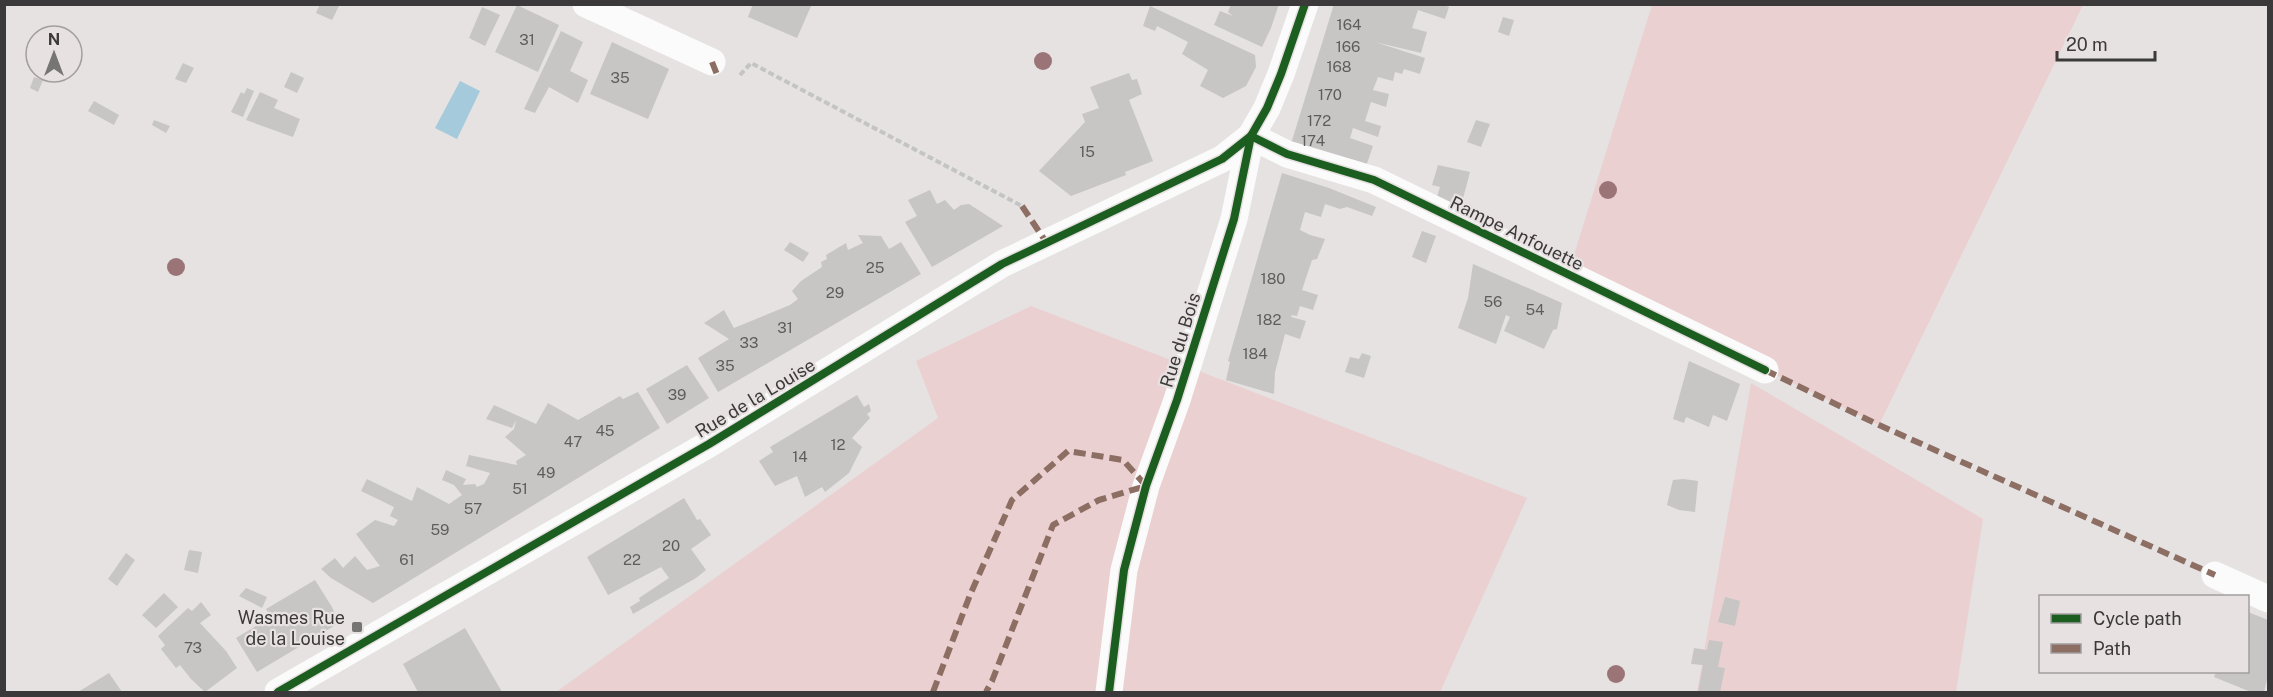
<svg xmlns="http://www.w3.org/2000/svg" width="2273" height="697" font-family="'Public Sans',sans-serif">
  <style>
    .green { fill: #ead0d1 }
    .water { fill: #a4cadc }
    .building { fill: #c8c5c5 }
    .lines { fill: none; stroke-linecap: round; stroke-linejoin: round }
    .path { stroke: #c4c4c4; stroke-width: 4; stroke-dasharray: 6 3; stroke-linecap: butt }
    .minor { stroke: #fbfbfb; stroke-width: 27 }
    .quiet { stroke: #8d6e63; stroke-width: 6; stroke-dasharray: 12 6; stroke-linecap: butt }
    .cycleway-casing { stroke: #e7e1e1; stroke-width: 11 }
    .cycleway { stroke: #1b5e20; stroke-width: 8 }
    .tree { fill: #9b7478 }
    .poi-dot { fill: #777474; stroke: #e7e1e1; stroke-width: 2 }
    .labels { text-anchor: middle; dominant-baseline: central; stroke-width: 4.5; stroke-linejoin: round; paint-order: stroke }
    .number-label { font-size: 15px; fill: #5e5c5c }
    .street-label { font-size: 18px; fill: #3b3939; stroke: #e7e1e1 }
    .poi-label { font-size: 18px; fill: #3b3939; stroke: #e7e1e1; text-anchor: end }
  </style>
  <rect width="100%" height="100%" fill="#e6e2e2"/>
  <g class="green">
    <path d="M1652,5H2083L1879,425L1568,274Z"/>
    <path d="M1031,306L1527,498L1440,692H556L938,418L916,361Z"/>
    <path d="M1751,383L1983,519L1956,692H1697Z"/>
  </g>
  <path class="water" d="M460,81L480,91L457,139L435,128Z"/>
  <g class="building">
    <path d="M320,4H340L332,20L316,13Z"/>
    <path d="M753,4H812L797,38L748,17Z"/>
    <path d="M1231,4H1279L1271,28L1262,47L1214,25L1220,11L1233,16L1228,12Z"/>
    <path d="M1334,4H1440L1449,7L1445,19L1418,10L1412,28L1427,32L1421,53L1375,42L1425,58L1420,74L1404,69L1402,74L1395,72L1393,81L1378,77L1373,90L1389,94L1386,107L1371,102L1365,121L1381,126L1378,137L1353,128L1350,138L1373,146L1363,175L1290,147Z"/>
    <path d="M517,5L559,25L538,72L495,52Z"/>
    <path d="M1150,6L1255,55L1256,67L1246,86L1223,98L1200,86L1208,70L1182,54L1188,42L1157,26L1155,31L1143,26Z"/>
    <path d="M482,7L500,15L485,46L469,38Z"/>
    <path d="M1503,17L1514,20L1509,36L1498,32Z"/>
    <path d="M561,31L583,42L570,71L588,80L578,103L549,87L535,113L524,109Z"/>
    <path d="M612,42L669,69L648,119L590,94Z"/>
    <path d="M183,63L194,68L186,83L175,79Z"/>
    <path d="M291,72L304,78L297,93L284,87Z"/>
    <path d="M1129,73L1132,80L1137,79L1142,94L1129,100L1153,161L1125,172L1126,175L1071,196L1039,171L1085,122L1082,114L1099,108L1090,87Z"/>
    <path d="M34,77L43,80L38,92L30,88Z"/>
    <path d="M247,88L254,91L243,117L231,112L241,92L244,94Z"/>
    <path d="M260,92L278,100L274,108L300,119L293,137L246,120Z"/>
    <path d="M94,101L119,115L114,125L88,111Z"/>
    <path d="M154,120L170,126L166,133L152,125Z"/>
    <path d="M1476,120L1490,124L1481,147L1467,142Z"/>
    <path d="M1438,165L1470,172L1461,206L1436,200L1440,187L1432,185Z"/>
    <path d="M1282,173L1329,188L1376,207L1372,216L1347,207L1340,209L1325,204L1321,217L1305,212L1300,230L1310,235L1325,239L1317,259L1312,260L1302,290L1318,295L1313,310L1300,306L1297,316L1292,315L1291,317L1306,321L1300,339L1285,334L1275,372L1274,394L1226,380L1230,362L1228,361Z"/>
    <path d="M930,190L937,204L945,200L954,210L961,205L969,204L1003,226L932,267L905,222L917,216L908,200Z"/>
    <path d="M1422,231L1436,236L1426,263L1412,257Z"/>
    <path d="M858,235L881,236L889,249L901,242L921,274L718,392L698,358L729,339L704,323L724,310L734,328L790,305L798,299L792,291L801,281L822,267L821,262L827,259L826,255L846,243L848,250L863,243Z"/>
    <path d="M790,242L809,253L803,262L784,250Z"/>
    <path d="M1473,264L1562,303L1557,329L1553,330L1544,349L1504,331L1510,317L1506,315L1496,344L1458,328L1468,298Z"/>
    <path d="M1362,353L1371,356L1364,378L1345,372L1350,357L1359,359Z"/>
    <path d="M1689,361L1740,384L1727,421L1713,415L1709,427L1686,417L1684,423L1673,419Z"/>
    <path d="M687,365L709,398L667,424L646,389Z"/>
    <path d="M638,392L660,428L373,603L331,578L321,569L335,558L343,568L355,556L367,570L380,566L356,534L375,520L394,526L398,520L390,516L394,507L361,491L367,479L412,501L417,487L449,504L462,495L454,485L442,480L446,470L466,479L463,485L475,484L477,487L484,484L490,473L466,466L469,455L517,465L516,461L526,455L505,437L514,429L516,420L512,428L486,419L494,405L536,424L548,403L578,420L620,396L623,399Z"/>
    <path d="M857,395L864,407L869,404L871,411L867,414L870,418L852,438L862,447L849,473L825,492L822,487L805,497L797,476L775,486L759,461L773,452L770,447Z"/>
    <path d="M1683,479L1698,481L1695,512L1679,510L1667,505L1673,480Z"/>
    <path d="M684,498L697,520L700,519L711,535L691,549L706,570L696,578L633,614L630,607L640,601L639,598L669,578L661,567L608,595L587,557Z"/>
    <path d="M189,550L202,552L198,573L184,570Z"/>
    <path d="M126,553L135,560L117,586L108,579Z"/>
    <path d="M315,580L332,607L339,623L257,672L236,638L271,617L266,609Z"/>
    <path d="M246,588L267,597L262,608L239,596Z"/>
    <path d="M164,593L178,607L156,628L142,615Z"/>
    <path d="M1725,597L1740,601L1735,626L1718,622Z"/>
    <path d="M201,602L211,615L200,623L226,651L237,668L205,692L191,679L180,665L176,668L161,649L165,645L158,636L188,608L192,611Z"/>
    <path d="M2248,612L2268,620V676L2264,692H2251L2214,677L2216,672H2248Z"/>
    <path d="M465,628L502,692H418L403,664Z"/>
    <path d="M1709,640L1723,642L1718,667L1725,668L1720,692H1698L1703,665L1691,664L1694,648L1707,650Z"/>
    <path d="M109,673L122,692H78Z"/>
  </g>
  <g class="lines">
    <path class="path" d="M740,75L751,63L1022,206"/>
    <g class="minor">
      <path d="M586,4L712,62"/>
      <path d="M1251,136L1287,154L1374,180L1765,370"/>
      <path d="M2215,575L2268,599"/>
      <path d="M278,692L709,444L1002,264L1222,159L1251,136"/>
      <path d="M1109,692L1124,570L1146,486L1177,400L1234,219L1251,136L1267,108L1281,74L1305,4"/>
    </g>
    <g class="quiet">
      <path d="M712,62L718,77"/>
      <path d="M1022,206L1046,242"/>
      <path d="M1765,370L1879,425L2215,575"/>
      <path d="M933,692L970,595L1012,500L1068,451L1123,460L1146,486L1099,500L1053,525L992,681L986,692"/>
    </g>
    <defs>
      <g id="cycleway">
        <path d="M1251,136L1287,154L1374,180L1765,370"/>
        <path d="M278,692L709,444L1002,264L1222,159L1251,136"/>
        <path d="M1109,692L1124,570L1146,486L1177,400L1234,219L1251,136L1267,108L1281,74L1305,4"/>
      </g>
    </defs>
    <use href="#cycleway" class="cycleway-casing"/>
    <use href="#cycleway" class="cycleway"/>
  </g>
  <g class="tree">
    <circle cx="1043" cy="61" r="9"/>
    <circle cx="1608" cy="190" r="9"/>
    <circle cx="176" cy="267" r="9"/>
    <circle cx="1616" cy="674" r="9"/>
  </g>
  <rect class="poi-dot" x="351" y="621" width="12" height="12" rx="3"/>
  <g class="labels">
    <g class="number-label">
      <text x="1349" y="24">164</text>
      <text x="527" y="39">31</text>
      <text x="1348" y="46">166</text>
      <text x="1339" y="66">168</text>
      <text x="620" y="77">35</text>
      <text x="1330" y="94">170</text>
      <text x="1319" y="120">172</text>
      <text x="1313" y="140">174</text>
      <text x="1087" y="151">15</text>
      <text x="875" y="267">25</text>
      <text x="1273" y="278">180</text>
      <text x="835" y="292">29</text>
      <text x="1493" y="301">56</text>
      <text x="1535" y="309">54</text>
      <text x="1269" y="319">182</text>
      <text x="785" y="327">31</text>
      <text x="749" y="342">33</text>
      <text x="1255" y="353">184</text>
      <text x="725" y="365">35</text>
      <text x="677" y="394">39</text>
      <text x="605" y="430">45</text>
      <text x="573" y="441">47</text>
      <text x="838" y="444">12</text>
      <text x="800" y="456">14</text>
      <text x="546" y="472">49</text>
      <text x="520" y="488">51</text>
      <text x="473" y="508">57</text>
      <text x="440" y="529">59</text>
      <text x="671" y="545">20</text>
      <text x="407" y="559">61</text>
      <text x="632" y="559">22</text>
      <text x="193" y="647">73</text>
    </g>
    <g class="street-label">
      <text transform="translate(1517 233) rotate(26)">Rampe Anfouette</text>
      <text transform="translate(1180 340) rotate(-73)">Rue du Bois</text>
      <text transform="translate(755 398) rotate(-31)">Rue de la Louise</text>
    </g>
    <g class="poi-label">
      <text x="345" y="617">Wasmes Rue<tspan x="345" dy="21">de la Louise</tspan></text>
    </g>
  </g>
  <rect width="2273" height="697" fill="none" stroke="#3b3939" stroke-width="12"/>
  <rect x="2039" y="595" width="210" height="78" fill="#e7e1e1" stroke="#a29e9e" stroke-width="1.5"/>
  <rect x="2051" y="614" width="30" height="9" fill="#1b5e20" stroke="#a29e9e" stroke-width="1.5"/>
  <text x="2093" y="625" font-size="18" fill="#3b3939">Cycle path</text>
  <rect x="2051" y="644" width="30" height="9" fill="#8d6e63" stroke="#a29e9e" stroke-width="1.5"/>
  <text x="2093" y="655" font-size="18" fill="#3b3939">Path</text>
  <g transform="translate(54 54)"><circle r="28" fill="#e7e1e1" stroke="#a29e9e" stroke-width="1.5"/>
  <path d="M0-4.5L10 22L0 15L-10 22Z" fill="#777474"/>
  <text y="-9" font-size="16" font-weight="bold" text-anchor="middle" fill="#3b3939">N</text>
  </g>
  <path d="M2057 51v9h98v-9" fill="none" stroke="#3b3939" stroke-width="3"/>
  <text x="2066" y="51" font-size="18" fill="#3b3939" stroke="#e7e1e1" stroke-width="4.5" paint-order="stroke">20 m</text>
</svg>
